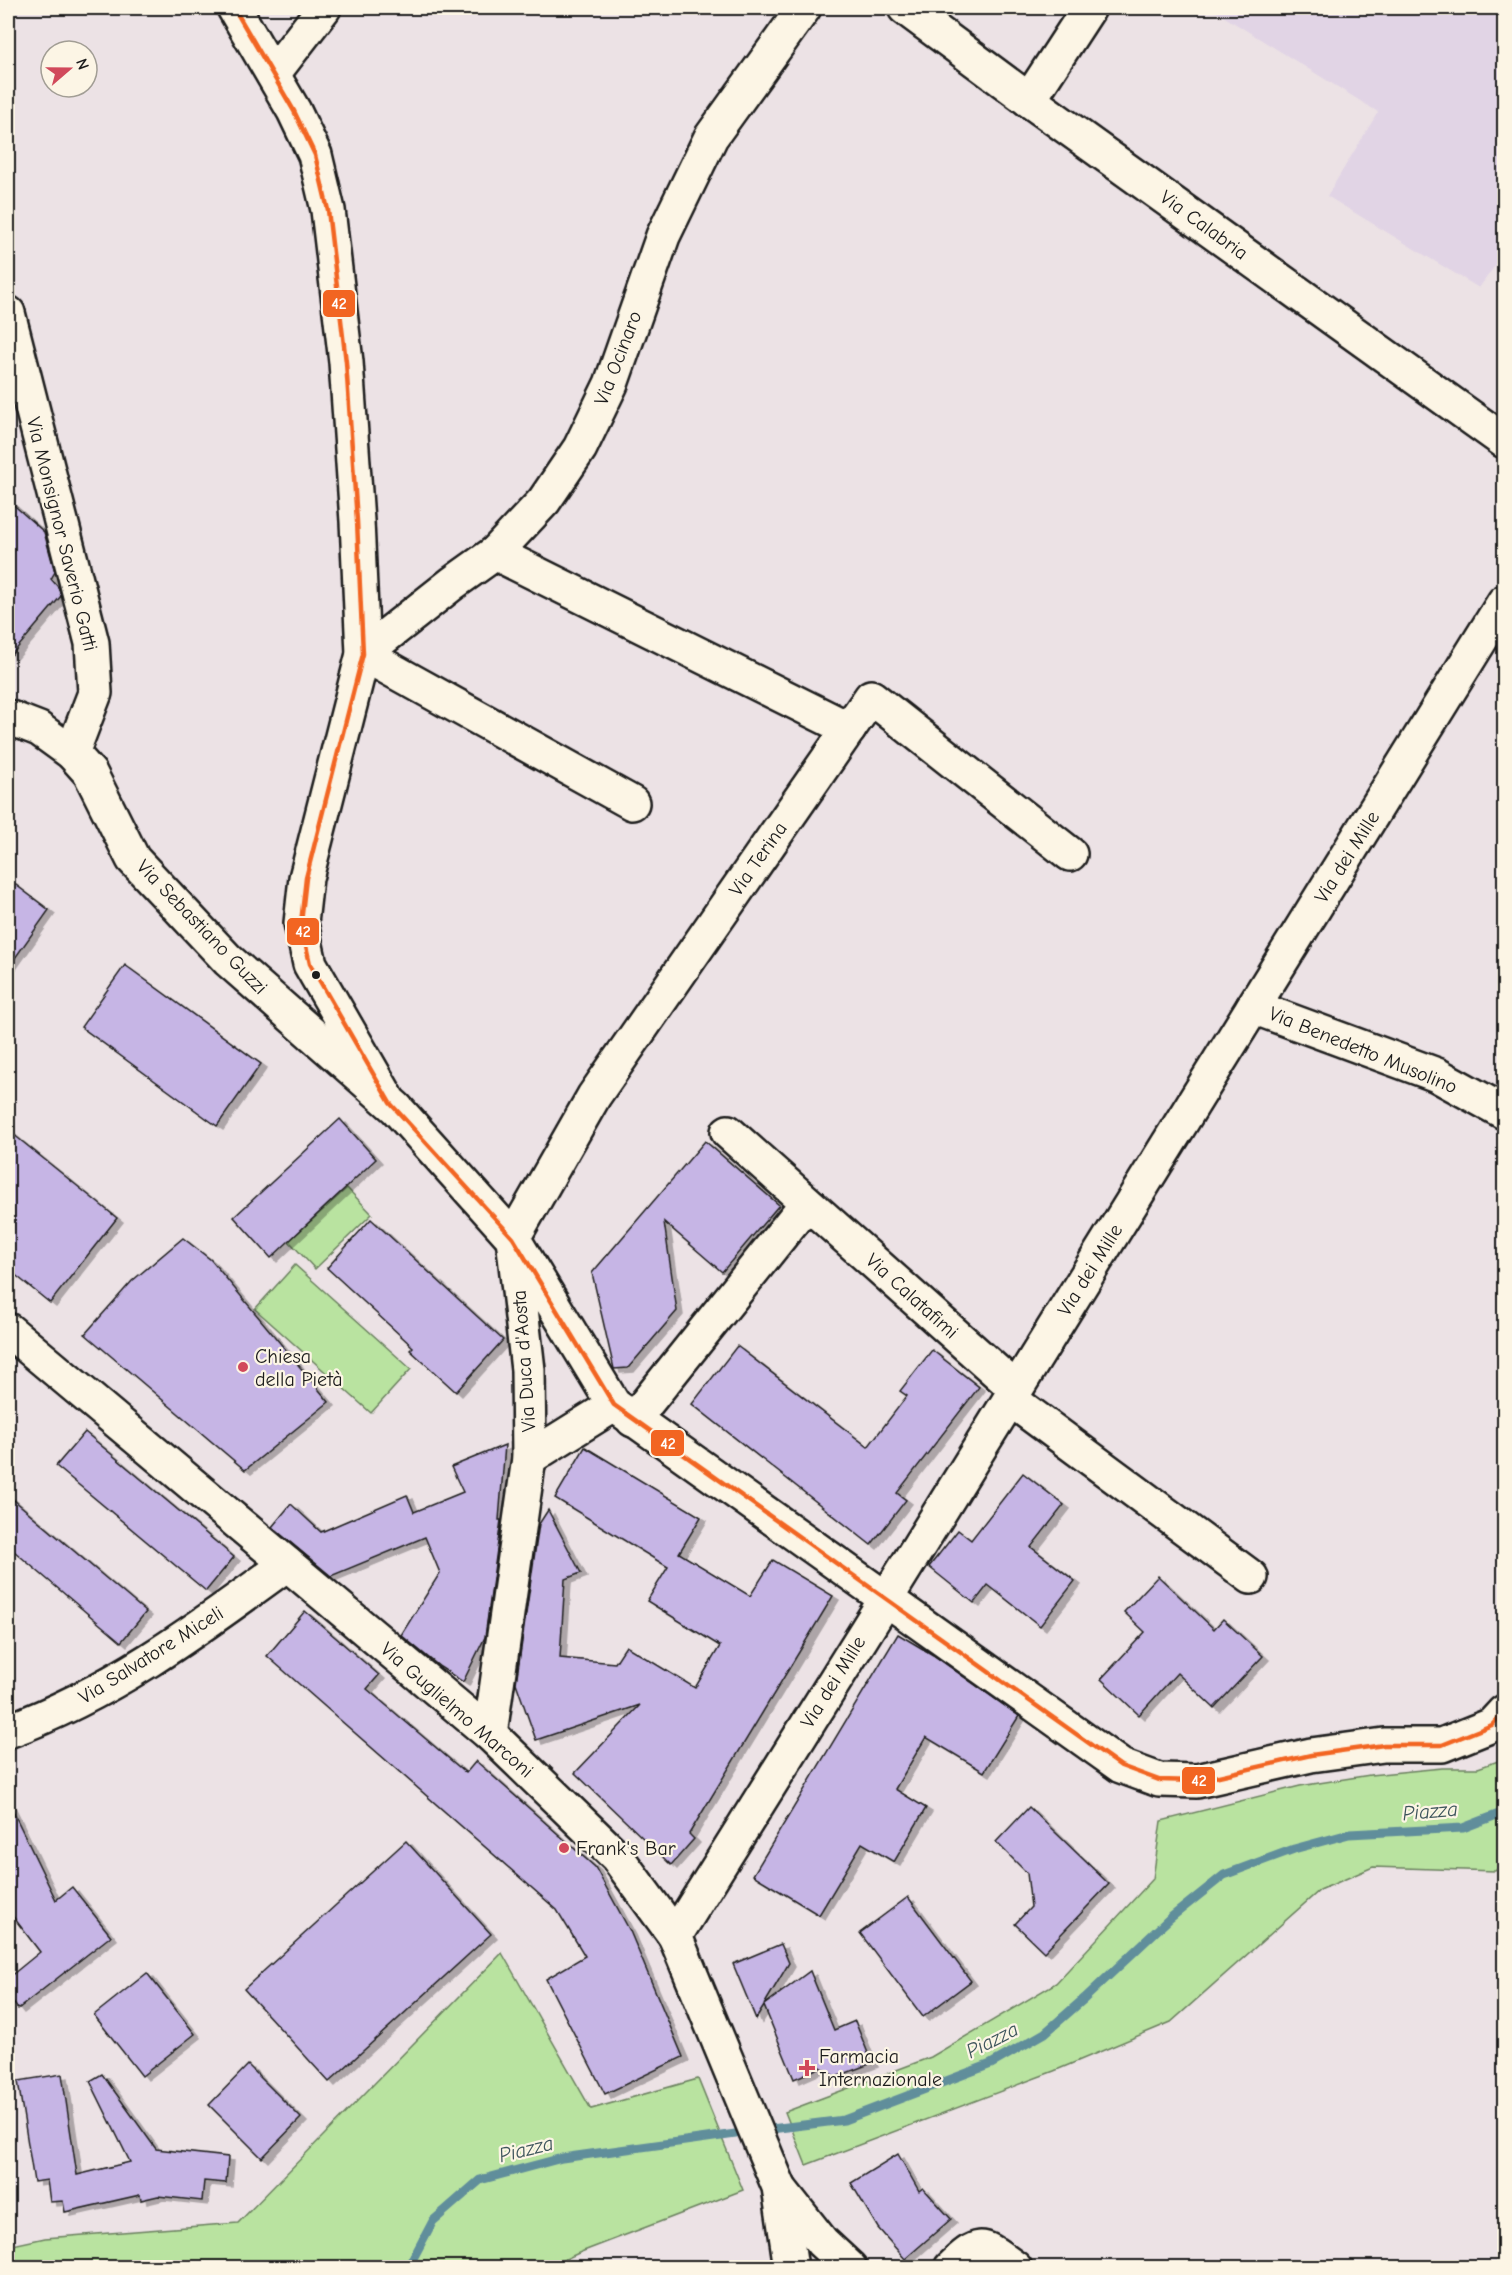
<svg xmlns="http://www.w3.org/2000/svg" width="1512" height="2275" font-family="'Comic Neue',sans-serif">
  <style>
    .built { fill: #e1d4e5 }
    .green { fill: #b9e3a0; stroke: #6a805e; stroke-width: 1.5 }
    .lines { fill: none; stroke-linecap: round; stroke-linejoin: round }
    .stream { stroke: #618e9b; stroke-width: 9 }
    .building { fill: #c6b5e5; stroke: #1c1c1c; stroke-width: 1.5; filter: url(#shadow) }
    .minor-casing { stroke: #1c1c1c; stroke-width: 38 }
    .major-casing { stroke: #1c1c1c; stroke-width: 38 }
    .minor { stroke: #fcf5e5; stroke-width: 33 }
    .major { stroke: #fcf5e5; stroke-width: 33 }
    .bus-1-casing { stroke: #fcf5e5; stroke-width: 9 }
    .bus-1 { stroke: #f26522; stroke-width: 4.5 }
    .bus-dot { fill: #1c1c1c; stroke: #fcf5e5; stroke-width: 2 }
    .poi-dot { fill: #d1495b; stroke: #fcf5e5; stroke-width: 2 }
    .labels { text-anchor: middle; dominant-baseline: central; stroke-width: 4.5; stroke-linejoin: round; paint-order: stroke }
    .street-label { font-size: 20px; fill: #1c1c1c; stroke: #fcf5e5 }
    .poi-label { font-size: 20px; fill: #1c1c1c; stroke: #fcf5e5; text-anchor: start }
    .water-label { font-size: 21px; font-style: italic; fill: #3e555c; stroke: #fcf5e5 }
    .line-badge { stroke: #fcf5e5; stroke-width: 2 }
    .badge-label { font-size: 16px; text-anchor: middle; font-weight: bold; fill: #fff }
  </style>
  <defs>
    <filter id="shadow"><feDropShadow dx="6" dy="4" stdDeviation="0" flood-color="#0004"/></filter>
  </defs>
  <rect width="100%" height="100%" fill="#ece2e5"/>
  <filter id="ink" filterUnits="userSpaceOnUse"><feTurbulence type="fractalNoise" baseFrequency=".0167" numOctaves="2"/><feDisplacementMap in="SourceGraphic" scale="12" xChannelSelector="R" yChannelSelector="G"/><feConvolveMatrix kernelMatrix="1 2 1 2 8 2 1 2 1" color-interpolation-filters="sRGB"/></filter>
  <g filter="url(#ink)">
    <path class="built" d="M1210,8H1504V253L1479,288L1327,196L1378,112Z"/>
    <g class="green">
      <path d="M347,1188L372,1214L315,1269L289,1241Z"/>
      <path d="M295,1265L411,1369L371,1413L255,1309Z"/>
      <path d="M1504,1759V1863L1495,1871L1373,1867L1320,1890L1171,2022L1054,2071L806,2165L785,2112L931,2057L1056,1983L1153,1879L1161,1821L1300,1786L1370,1775L1442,1768H1478Z"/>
      <path d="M502,1953L591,2109L698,2079L743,2190L581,2252L548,2267H8V2246L45,2238L238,2223Z"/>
    </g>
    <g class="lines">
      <g class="stream">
        <path d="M763,2130L844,2120L991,2064L1045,2033L1085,1998L1169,1919L1224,1875L1294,1849L1349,1834L1463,1828L1499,1814L1504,1810"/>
        <path d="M408,2268L433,2221L480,2180L562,2158L750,2132"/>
      </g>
    </g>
    <g class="building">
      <path d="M8,500L44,532L55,572L51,579L58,587L61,596L8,659Z"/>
      <path d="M8,879L49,910L8,968Z"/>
      <path d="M125,965L261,1064L217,1126L81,1027Z"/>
      <path d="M340,1119L376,1159L271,1258L234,1217Z"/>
      <path d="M8,1130L117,1218L50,1303L8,1269Z"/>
      <path d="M705,1141L779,1205L722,1272L664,1222L677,1311L628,1368L614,1369L592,1273Z"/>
      <path d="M371,1219L503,1340L456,1392L410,1350L413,1347L327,1268Z"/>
      <path d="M183,1238L211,1260L329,1402L245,1470L85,1334L132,1281Z"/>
      <path d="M737,1346L868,1447L907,1396L900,1391L932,1350L979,1387L897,1493L906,1500L871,1545L692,1404Z"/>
      <path d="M85,1432L234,1557L206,1591L56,1466Z"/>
      <path d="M505,1445L499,1520H501L485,1637L463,1682L440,1667L401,1635L440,1573L425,1537L331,1576L272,1527L291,1504L321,1532L407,1495L414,1512L463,1492L451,1467Z"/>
      <path d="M585,1447L701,1517L679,1553L750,1596L773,1560L833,1596L689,1834L694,1839L671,1865L575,1773L640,1705L536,1740L516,1683L539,1524L548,1510L581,1573L565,1579L560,1658L615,1663L626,1646L695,1688L720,1646L647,1601L668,1567L555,1498Z"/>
      <path d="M1023,1473L1064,1505L1031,1547L1075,1581L1040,1626L988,1585L974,1603L929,1567L958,1530L971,1540Z"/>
      <path d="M8,1495L146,1612L121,1642L8,1546Z"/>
      <path d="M1158,1576L1214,1629L1223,1619L1263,1656L1214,1708L1177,1673L1139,1715L1101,1679L1145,1632L1124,1612Z"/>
      <path d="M305,1611L379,1675L367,1689L466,1773L476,1761L595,1867L630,1931L683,2057L605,2094L546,1979L585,1956L557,1910L267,1656Z"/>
      <path d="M898,1634L933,1655L1019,1716L984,1772L926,1737L895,1789L926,1808L894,1862L862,1843L819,1915L753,1875Z"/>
      <path d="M8,1801L56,1900L72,1887L111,1936L18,2009L8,1996V1978L40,1952L8,1910Z"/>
      <path d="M1029,1807L1109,1884L1044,1952L1015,1924L1031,1907L1027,1873L996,1842Z"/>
      <path d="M406,1841L491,1934L329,2082L244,1989Z"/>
      <path d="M908,1897L971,1981L923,2017L860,1933Z"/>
      <path d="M781,1944L789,1963L764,2005L810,1971L834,2030L855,2021L872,2063L836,2077L821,2067L794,2079L764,2006L756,2019L733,1964Z"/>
      <path d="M147,1973L195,2034L142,2076L94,2015Z"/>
      <path d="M248,2065L301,2118L262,2158L209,2105Z"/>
      <path d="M62,2074L77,2175L130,2162L90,2081L102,2074L156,2149L228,2157L226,2183L204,2181L202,2201L158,2196L141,2200L140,2195L65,2212L63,2201L50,2202L47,2180L34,2182L18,2081Z"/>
      <path d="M898,2154L919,2191L923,2188L951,2219L905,2259L878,2228L851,2183Z"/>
    </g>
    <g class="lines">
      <defs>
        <g id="minor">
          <path d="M234,8L294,111L315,155L328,210L346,362L357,521L363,654L306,878L301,923L310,964L386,1096"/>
          <path d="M905,8L1029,100L1504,441"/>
          <path d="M273,74L324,8"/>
          <path d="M1029,100L1089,8"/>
          <path d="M8,313L92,643L95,693L72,753"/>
          <path d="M495,553L849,729"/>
          <path d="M632,803L363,654L453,583L495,553L544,501L580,448L611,384L663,236L711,137L804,8"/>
          <path d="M1253,1007L1437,1075L1504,1112"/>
          <path d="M728,1132L1016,1389"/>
          <path d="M1010,1399L1251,1577"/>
          <path d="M633,1420L807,1203"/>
          <path d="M529,1458L614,1405"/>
          <path d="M886,1599L1504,602"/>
          <path d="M8,1731C112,1693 198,1629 287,1564"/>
          <path d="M490,1734L529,1458L528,1370L513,1238L594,1096L871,697L1070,854"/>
          <path d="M675,1936L779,2187L791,2268"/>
          <path d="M780,2189L822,2242L850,2268"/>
          <path d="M951,2268C982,2238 982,2245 1015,2268"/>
        </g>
        <g id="major">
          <path d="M8,717L39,729L72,753L90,773L133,859L228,960L396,1108L513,1238L614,1405L1121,1766L1159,1780L1197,1781L1311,1755L1384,1745H1442L1492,1725L1504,1712"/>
          <path d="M8,1330L490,1734L617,1857L675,1936L886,1599"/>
        </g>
      </defs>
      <use href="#minor" class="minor-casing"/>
      <use href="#major" class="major-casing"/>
      <use href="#minor" class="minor"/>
      <use href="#major" class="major"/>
      <defs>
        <path id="bus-1" d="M234,8L294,111L315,155L328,210L346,362L357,521L363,654L306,878L301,923L310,964L390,1103L513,1238L614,1405L1121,1766L1159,1780L1197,1781L1311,1755L1384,1745H1442L1492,1725L1504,1712"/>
      </defs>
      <use href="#bus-1" class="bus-1-casing"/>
      <use href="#bus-1" class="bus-1"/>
    </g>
  </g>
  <circle class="bus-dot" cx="316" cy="975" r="5"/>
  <g class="poi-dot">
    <circle cx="243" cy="1367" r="6"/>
    <circle cx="564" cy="1848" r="6"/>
    <path d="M804 2059h6v6h6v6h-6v6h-6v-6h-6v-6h6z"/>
  </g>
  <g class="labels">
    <g class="street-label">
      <text transform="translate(1204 225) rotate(36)">Via Calabria</text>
      <text transform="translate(618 358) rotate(-69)">Via Ocinaro</text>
      <text transform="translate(62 534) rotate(76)">Via Monsignor Saverio Gatti</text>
      <text transform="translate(1347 857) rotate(-58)">Via dei Mille</text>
      <text transform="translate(758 859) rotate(-55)">Via Terina</text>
      <text transform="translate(202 927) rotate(46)">Via Sebastiano Guzzi</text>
      <text transform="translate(1363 1050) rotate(22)">Via Benedetto Musolino</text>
      <text transform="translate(1090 1270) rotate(-58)">Via dei Mille</text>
      <text transform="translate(912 1296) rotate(42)">Via Calatafimi</text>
      <text transform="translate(524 1361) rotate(-94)">Via Duca d'Aosta</text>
      <text transform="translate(151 1655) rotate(-32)">Via Salvatore Miceli</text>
      <text transform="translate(833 1682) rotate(-58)">Via dei Mille</text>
      <text transform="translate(457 1710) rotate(41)">Via Guglielmo Marconi</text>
    </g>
    <g class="poi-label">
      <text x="255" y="1356">Chiesa<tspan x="255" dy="23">della Pietà</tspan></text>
      <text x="576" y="1848">Frank's Bar</text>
      <text x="819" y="2056">Farmacia<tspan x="819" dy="23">Internazionale</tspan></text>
    </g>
    <g class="water-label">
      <text transform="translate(1430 1811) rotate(-5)">Piazza</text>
      <text transform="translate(992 2040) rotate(-27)">Piazza</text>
      <text transform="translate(526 2149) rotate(-14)">Piazza</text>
    </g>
  </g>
  <g class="line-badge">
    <rect x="322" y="289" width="34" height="29" rx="6" fill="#f26522"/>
    <rect x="286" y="917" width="34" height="29" rx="6" fill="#f26522"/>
    <rect x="650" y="1429" width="35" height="28" rx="6" fill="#f26522"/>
    <rect x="1181" y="1766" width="35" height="29" rx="6" fill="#f26522"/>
  </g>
  <g class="badge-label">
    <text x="339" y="309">42</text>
    <text x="303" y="937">42</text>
    <text x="668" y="1449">42</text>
    <text x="1199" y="1786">42</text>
  </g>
  <rect width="1512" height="2275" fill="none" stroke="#fcf5e5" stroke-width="30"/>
  <rect x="15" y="15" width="1482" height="2245" fill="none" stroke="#1c1c1c" stroke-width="2" filter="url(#ink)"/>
  <g transform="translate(69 69) rotate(70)"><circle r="28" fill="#fcf5e5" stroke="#a29e95" stroke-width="1.5"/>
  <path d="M0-4.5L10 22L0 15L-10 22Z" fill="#d1495b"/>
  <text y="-9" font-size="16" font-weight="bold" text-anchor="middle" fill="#1c1c1c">N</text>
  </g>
</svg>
